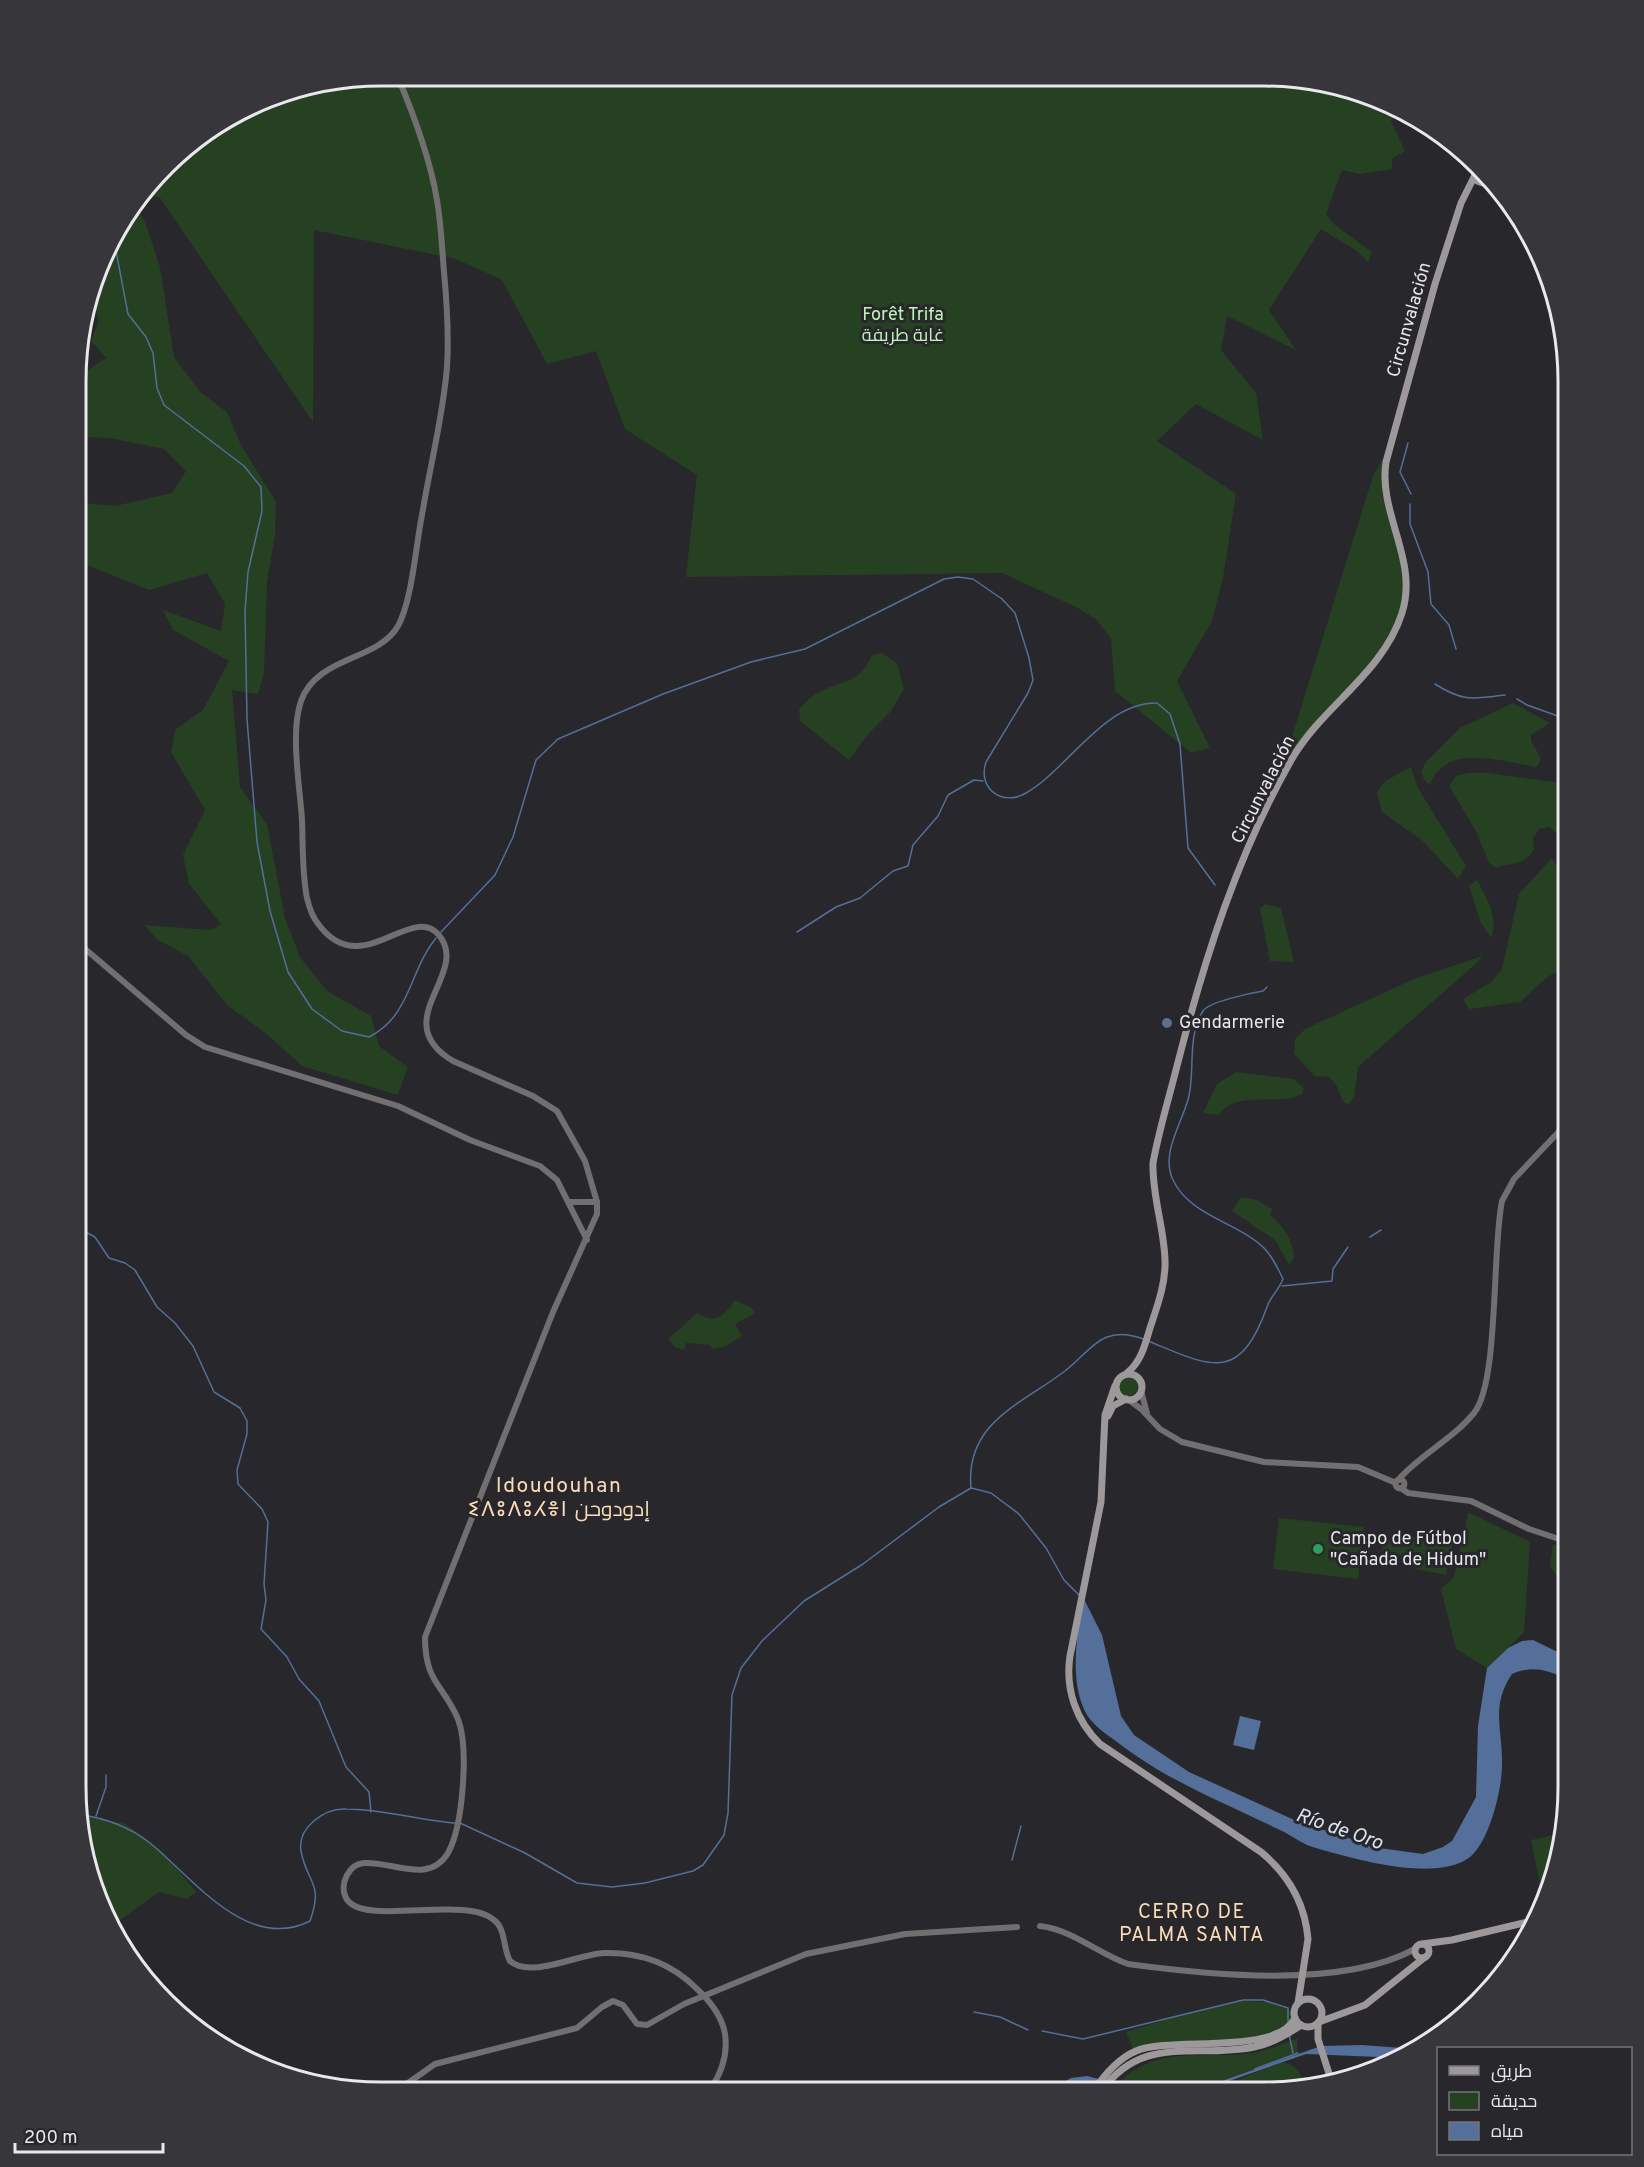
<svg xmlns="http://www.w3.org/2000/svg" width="1644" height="2167" font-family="Overpass,Cairo,'Noto Sans Tifinagh',sans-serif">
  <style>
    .green { fill: #264022 }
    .water { fill: #536f9a }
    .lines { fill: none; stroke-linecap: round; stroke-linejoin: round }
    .stream { stroke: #536f9a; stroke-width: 1.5 }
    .tertiary { stroke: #726f70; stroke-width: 6 }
    .secondary { stroke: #9d989a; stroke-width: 7 }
    .service-dot { fill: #5c6f8a; stroke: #28272c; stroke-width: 2 }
    .leisure-dot { fill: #2e9e5b; stroke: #28272c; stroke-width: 2 }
    .labels { text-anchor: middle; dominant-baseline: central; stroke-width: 6; stroke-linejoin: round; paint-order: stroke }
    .park-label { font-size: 18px; fill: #bdf7b5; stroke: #28272c }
    .street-label { font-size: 18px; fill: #e9e8ec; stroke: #28272c }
    .poi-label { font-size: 18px; fill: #e9e8ec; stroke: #28272c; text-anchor: start }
    .water-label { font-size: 20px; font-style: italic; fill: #dbe4f2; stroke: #28272c }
    .neighbourhood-label { font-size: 20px; letter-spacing: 1.5px; fill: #fbdcb7; stroke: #28272c }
    .quarter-label { font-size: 21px; letter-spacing: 1.5px; fill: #fbdcb7; stroke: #28272c }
    .rim { fill: none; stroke: #e9e8ec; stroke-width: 3 }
  </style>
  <rect width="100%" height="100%" fill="#28272c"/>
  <g class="green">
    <path d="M380,75L1304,78L1380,98L1398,107L1391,121L1405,151L1392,159V169L1360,174L1342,170L1326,214L1335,225L1372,252L1368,262L1357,251L1321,229L1269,310L1296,350L1227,316L1221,350L1256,393L1263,440L1196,404L1157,441L1236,494L1223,578L1212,621L1177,681L1210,748L1191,753L1115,691L1111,639L1096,619L1078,608L1002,573L686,577L697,475L625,429L596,351L547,364L502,280L456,259L314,230L313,422L160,198L144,194L179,150L282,91Z"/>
    <path d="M135,205L145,222L160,267L174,357L200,392L227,412L241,445L276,502L275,535L267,582L264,673L258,694L232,690L240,787L267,824L285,918L300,957L327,991L371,1016L379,1046L408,1067L398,1095L302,1066L263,1031L227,1005L188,956L158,940L144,925L211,930L221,924L189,884L183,855L205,810L171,752L175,730L203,710L229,661L173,630L163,610L221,631L225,604L207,573L149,590L77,561V506L83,503L115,506L172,493L186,471L164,449L110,438L77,437L78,377L106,358L91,341L99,320L91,299L116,228Z"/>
    <path d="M1385,455L1382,493L1400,553L1404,582L1399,619L1380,653L1281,772L1373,476Z"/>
    <path d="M882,653L897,663L904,689L891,711L868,734L849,760L800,721L799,709C806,703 812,695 821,691C846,679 859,684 872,655Z"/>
    <path d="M1513,703L1550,723L1531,735V741L1541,758L1537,767C1502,762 1447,742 1430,784L1424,780L1421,771L1426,762L1460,728Z"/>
    <path d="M1411,767L1418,788L1466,866L1458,879L1423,841L1382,812L1377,792L1385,781Z"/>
    <path d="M1468,773H1488L1569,784V824L1556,833L1549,827L1539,829L1533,838L1534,849C1526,865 1511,863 1496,868L1489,863L1476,831L1449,786L1456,776Z"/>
    <path d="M1552,858L1569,887V965L1546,978L1520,1002L1469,1009L1463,999L1491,982L1502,969L1519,894Z"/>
    <path d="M1477,880C1487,899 1499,917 1491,938L1481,923L1469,886Z"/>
    <path d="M1265,904L1281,908L1294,962L1270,961L1260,909Z"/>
    <path d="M1482,956L1478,962L1358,1067L1354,1097L1349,1104L1343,1102C1339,1091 1337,1083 1327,1076L1318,1077L1314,1075L1294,1054L1295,1039L1305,1029L1414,979Z"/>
    <path d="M1236,1072L1293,1079L1304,1088L1302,1094C1279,1107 1236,1089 1219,1115L1203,1113L1217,1084Z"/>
    <path d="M1241,1197L1257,1200L1272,1209L1270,1215C1284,1226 1293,1240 1294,1258L1289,1265L1275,1240L1232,1211Z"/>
    <path d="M735,1300L752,1308L755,1313L735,1324L742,1336L726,1346L712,1349L710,1345L686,1343L685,1350L675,1347L668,1339L697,1313C715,1325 724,1316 735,1300Z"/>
    <circle cx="1128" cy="1386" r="10"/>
    <path d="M1468,1512L1530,1542L1524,1632L1487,1668L1456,1649L1441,1589L1454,1577Z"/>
    <path d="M1279,1518L1364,1527L1358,1579L1273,1569Z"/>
    <path d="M1385,1535L1425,1537L1453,1543L1446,1575L1415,1569L1416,1559L1382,1553Z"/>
    <path d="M1553,1544L1568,1552V1591L1550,1566Z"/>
    <path d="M79,1814L126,1824L164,1853L196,1892L187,1899L159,1892L110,1927L85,1866Z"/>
    <path d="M1554,1835L1558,1857L1553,1882L1540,1885L1531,1840Z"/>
    <path d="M1239,2001L1270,2002L1290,2011L1292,2018L1289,2025L1257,2037L1133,2049L1126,2032L1184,2014Z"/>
    <path d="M1297,2039L1298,2053L1202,2088L1132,2092L1115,2087C1154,2043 1201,2060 1253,2053C1267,2051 1283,2043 1297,2039Z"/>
    <path d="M1282,2062C1297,2065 1301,2073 1306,2087L1264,2092H1181L1220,2087Z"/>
  </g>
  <g class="water">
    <path d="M1082,1595L1102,1635L1121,1716L1134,1735L1189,1772L1312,1828L1330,1831L1372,1847L1423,1854L1443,1847L1452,1841L1476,1797L1478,1726L1487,1668L1508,1648L1522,1641L1533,1640L1568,1657V1680C1549,1670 1532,1665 1512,1674C1490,1706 1503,1730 1502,1765C1502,1790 1489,1842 1470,1857C1436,1883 1354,1859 1316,1848C1303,1845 1291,1835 1280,1830C1221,1801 1169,1782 1117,1742C1105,1733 1095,1727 1087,1715C1067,1679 1079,1633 1082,1595Z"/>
    <path d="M1240,1716L1261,1721L1254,1750L1233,1745Z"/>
    <path d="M1362,2045L1416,2049L1403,2058L1306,2054L1203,2090L1121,2092L1105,2084L1089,2081L1072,2082L1056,2091H1049L1071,2078L1087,2076L1107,2081L1123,2091L1202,2088L1321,2046Z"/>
  </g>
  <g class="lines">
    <g class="stream">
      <path d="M113,235L128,314L146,337L153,353L157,388L164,405L244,466L261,487L262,511L248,572L245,611L247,719L257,842L270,911L288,972L312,1009L342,1031L369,1037C411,1016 409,971 436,938"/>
      <path d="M1408,443L1400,472L1411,494"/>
      <path d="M1410,504V524L1428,572L1431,604L1449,625L1456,649"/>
      <path d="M1435,684C1463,702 1473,699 1505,695"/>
      <path d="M1517,699L1527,705L1569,720"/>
      <path d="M441,932L495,875L513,837L536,760L558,739L663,694L751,662L805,649L944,579L958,577L973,579L1002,599L1015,613L1029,658L1033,680L1028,693L986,762C977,789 1003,807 1026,793C1068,769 1104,702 1157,703L1170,714L1180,744L1188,848L1215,885"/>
      <path d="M797,932L836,907L860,898L893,871L908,866L913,845L938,816L948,795L974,780L983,781"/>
      <path d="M76,1227L95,1237L109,1258L125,1263L135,1270L157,1307L175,1323L193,1346L214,1392L240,1408L247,1421V1434L237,1470L238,1484L262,1509L268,1522L264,1584L266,1600L261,1629L287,1657L299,1679L319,1701L346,1767L369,1792L371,1812"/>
      <path d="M1370,1237L1381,1230"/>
      <path d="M1282,1286L1332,1281L1333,1269L1348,1247"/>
      <path d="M1148,1341C1210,1366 1239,1385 1267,1307C1270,1297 1279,1290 1283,1279C1277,1267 1273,1257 1264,1248C1237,1222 1190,1216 1173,1180C1160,1153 1183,1122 1189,1096C1195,1068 1187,1037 1203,1011C1208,1002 1251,993 1263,991L1267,987"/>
      <path d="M971,1488C965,1422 1022,1404 1065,1371C1090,1352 1102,1323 1143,1339"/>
      <path d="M78,1814C104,1818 130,1827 150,1843C192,1877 247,1953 310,1921C324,1882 307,1884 301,1851C297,1828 324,1808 346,1809C382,1809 419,1820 455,1823"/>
      <path d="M96,1816L106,1787V1775"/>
      <path d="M460,1823L525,1853L577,1883L612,1887L645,1883L693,1871L703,1865L724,1835L728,1813L732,1695L741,1668L762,1641L804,1601L863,1564L939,1507L971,1488L991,1493L1019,1514L1046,1548L1064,1580L1079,1595"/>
      <path d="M1012,1860L1021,1826"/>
      <path d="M974,2012L1000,2017L1028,2030"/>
      <path d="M1042,2031L1083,2039L1243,2000H1263L1288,2008V2021"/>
      <path d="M1289,2034L1293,2053"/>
      <path d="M1255,2069L1298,2053"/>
    </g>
    <g class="tertiary">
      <path d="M397,75C414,115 430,158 437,200C441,224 442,248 444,272C447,304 449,336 447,367C443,417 430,466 422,515C416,544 412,601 398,626C378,661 317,656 301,701C290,733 300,787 302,820C303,846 302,873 307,898C309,907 313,918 319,925C361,981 410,904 438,934C473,973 385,1020 453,1061L533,1096L557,1111L585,1161L597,1202V1214L553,1312L425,1637C425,1683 443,1684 458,1719C469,1748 463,1826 448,1853C429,1885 392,1861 364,1863C349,1864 339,1884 346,1898C362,1928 465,1894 494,1920C506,1929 503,1949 510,1961C530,1979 579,1954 604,1953C640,1952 670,1962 696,1988C709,2000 722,2015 725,2034C728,2054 721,2074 710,2090"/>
      <path d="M77,942L186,1035L205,1047L398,1106L470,1140L540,1166L557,1180L587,1240"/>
      <path d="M569,1202H597"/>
      <path d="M1141,1391L1147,1413"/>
      <path d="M1129,1400L1141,1409L1160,1429L1182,1442L1264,1462L1358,1467L1396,1483"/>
      <path d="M1399,1479C1421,1454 1453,1439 1474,1413C1499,1383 1492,1247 1502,1201L1514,1179L1569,1121"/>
      <circle cx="1400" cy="1484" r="4.5"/>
      <path d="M1401,1488L1408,1493L1471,1501L1529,1529L1568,1542"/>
      <path d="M1040,1926C1073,1930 1097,1953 1128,1964C1209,1975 1342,1989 1415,1949"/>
      <path d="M398,2090L435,2064L577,2028L602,2007L613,2001L623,2005L637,2024L647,2025L684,2004L806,1954L905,1934L1017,1927"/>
    </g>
    <g class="secondary">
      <path d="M1479,167L1475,173L1477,181L1486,184L1493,179"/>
      <path d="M1488,183L1500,189"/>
      <path d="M1516,213L1553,286"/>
      <path d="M1127,1373C1141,1362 1145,1345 1150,1328C1157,1307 1166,1283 1165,1260C1164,1227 1152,1196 1153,1163C1159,1130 1169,1098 1177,1066C1204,960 1238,852 1293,757C1324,705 1383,673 1402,613C1419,560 1378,514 1386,462L1435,284L1461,203L1475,175"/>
      <circle cx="1129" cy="1387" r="13"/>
      <path d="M1115,1386L1105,1415L1101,1502L1070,1656C1065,1689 1076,1721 1100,1744L1261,1852C1289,1875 1305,1903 1308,1939L1298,2003"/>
      <path d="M1108,1416L1113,1406L1126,1399"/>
      <circle cx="1422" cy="1951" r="7"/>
      <path d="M1422,1944L1452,1940L1536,1920"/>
      <circle cx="1308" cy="2013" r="14"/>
      <path d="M1319,2022L1365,2005L1425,1957"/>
      <path d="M1318,2023V2039L1332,2083"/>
      <path d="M1093,2092C1104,2075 1117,2059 1136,2051C1171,2036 1277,2056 1295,2018"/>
      <path d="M1101,2092C1142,2033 1196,2059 1254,2047C1270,2044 1288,2034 1301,2025"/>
    </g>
  </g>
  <circle class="service-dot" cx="1167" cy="1023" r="6"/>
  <circle class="leisure-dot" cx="1318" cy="1549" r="6"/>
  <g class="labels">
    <g class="park-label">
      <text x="903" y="315">Forêt Trifa<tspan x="903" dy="21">غابة طريفة</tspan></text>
    </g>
    <g class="street-label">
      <text transform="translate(1410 320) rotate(-74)">Circunvalación</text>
      <text transform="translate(1264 790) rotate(-63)">Circunvalación</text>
    </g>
    <g class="poi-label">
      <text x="1179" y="1023">Gendarmerie</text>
      <text x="1330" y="1539">Campo de Fútbol<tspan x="1330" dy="21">"Cañada de Hidum"</tspan></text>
    </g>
    <g class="water-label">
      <text transform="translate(1339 1830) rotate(19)">Río de Oro</text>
    </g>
    <g class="neighbourhood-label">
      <text x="1192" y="1913">CERRO DE<tspan x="1192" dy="23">PALMA SANTA</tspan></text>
    </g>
    <g class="quarter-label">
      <text x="559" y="1486">Idoudouhan<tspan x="559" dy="24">ⵉⴷⵓⴷⵓⵃⴻⵏ إدودوحن</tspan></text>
    </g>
  </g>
  <path d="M0 0H1644V2167H0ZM381 86H1263A295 295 0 0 1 1558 381V1787A295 295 0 0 1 1263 2082H381A295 295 0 0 1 86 1787V381A295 295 0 0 1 381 86Z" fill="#37363b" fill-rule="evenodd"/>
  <path class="rim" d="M381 86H1263A295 295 0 0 1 1558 381V1787A295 295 0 0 1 1263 2082H381A295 295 0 0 1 86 1787V381A295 295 0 0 1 381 86Z"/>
  <rect x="1437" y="2047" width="195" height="108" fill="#28272c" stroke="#757479" stroke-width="1.5"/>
  <rect x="1449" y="2066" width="30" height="9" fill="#9d989a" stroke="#757479" stroke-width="1.5"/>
  <text x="1491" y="2077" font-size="18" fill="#e9e8ec">طريق</text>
  <rect x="1449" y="2092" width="30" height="18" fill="#264022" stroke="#757479" stroke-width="1.5"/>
  <text x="1491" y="2107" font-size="18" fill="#e9e8ec">حديقة</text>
  <rect x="1449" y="2122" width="30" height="18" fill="#536f9a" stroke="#757479" stroke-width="1.5"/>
  <text x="1491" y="2137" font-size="18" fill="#e9e8ec">مياه</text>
  <path d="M15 2143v9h148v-9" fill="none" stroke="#e9e8ec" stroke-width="3"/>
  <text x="24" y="2143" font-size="18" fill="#e9e8ec" stroke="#28272c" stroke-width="4.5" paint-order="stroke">200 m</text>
</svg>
